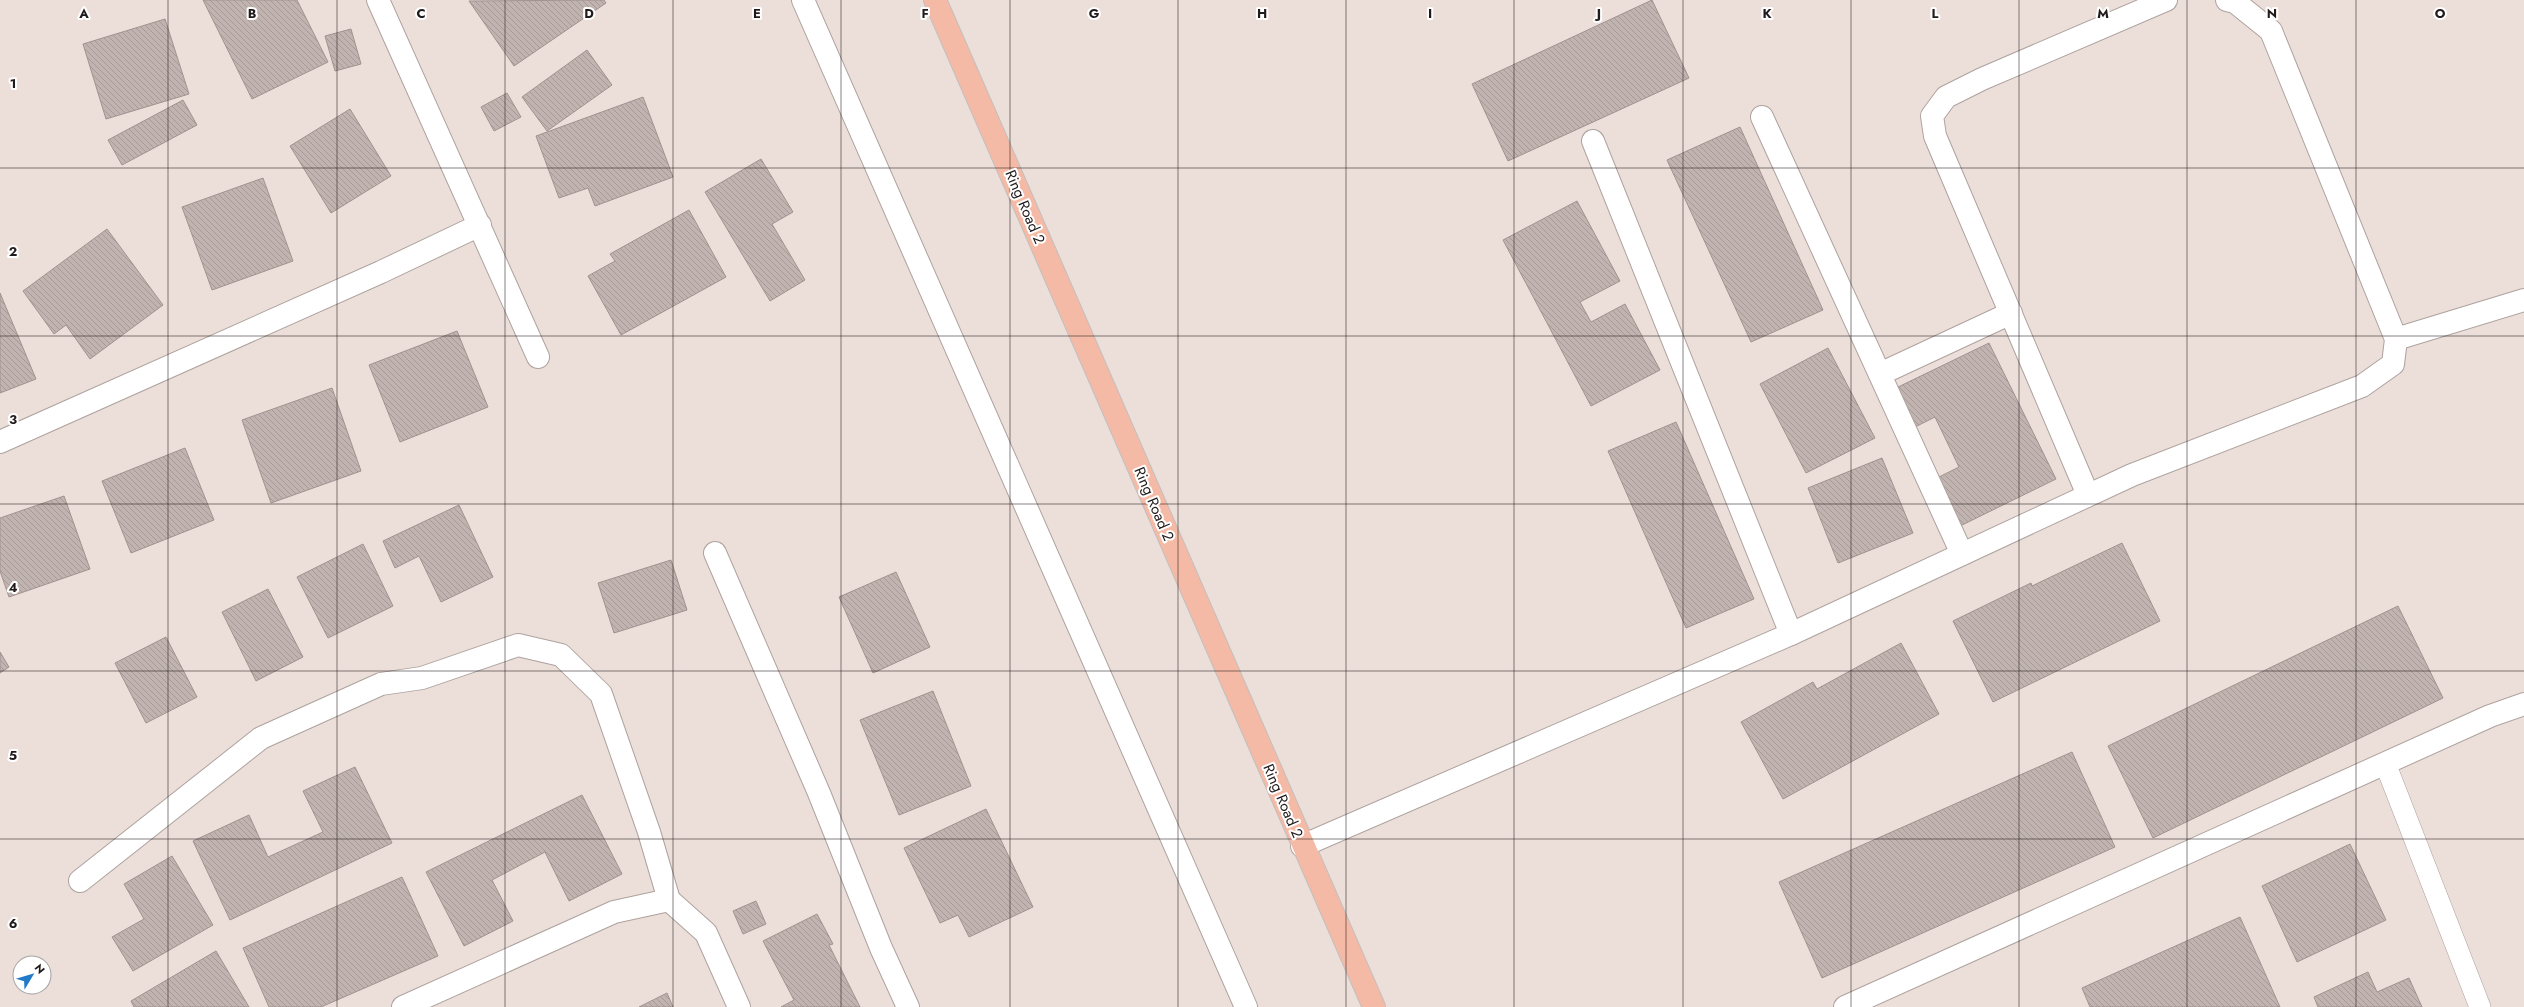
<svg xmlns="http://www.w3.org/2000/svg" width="2524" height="1007" font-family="Jost,sans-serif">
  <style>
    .building { fill: url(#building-back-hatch); stroke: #a0938f }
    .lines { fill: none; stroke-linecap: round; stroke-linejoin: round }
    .service-casing { stroke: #aea29e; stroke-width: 22 }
    .minor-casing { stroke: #aea29e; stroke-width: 24 }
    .primary-casing { stroke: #c1bfbf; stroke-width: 24 }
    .service { stroke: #fff; stroke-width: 21 }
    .minor { stroke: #fff; stroke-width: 22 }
    .primary { stroke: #f5baa6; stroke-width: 22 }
    .grid { fill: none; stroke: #201b1a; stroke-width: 1; stroke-opacity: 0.55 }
    .labels { text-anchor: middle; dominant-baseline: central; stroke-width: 4; stroke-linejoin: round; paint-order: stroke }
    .street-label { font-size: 15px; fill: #201b1a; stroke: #fff }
    .grid-label { font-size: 13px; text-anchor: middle; font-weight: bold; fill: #201b1a; stroke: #fff; stroke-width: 4; stroke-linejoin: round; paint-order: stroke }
  </style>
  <defs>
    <pattern id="building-back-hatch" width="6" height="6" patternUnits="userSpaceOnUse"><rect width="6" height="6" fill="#c1b4b0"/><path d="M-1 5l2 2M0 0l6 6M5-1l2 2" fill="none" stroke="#a69a97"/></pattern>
  </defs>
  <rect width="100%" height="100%" fill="#ecdfda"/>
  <g class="building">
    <path d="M203,0H297L328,62L252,99Z"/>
    <path d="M604,0L606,3L514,66L469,1Z"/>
    <path d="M1652,0L1689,78L1508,161L1472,84Z"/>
    <path d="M165,19L189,94L106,119L83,44Z"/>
    <path d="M351,29L361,64L335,71L325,36Z"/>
    <path d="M587,50L612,85L547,131L522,97Z"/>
    <path d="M507,93L521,117L494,131L481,107Z"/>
    <path d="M643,97L673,177L595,206L588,188L559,198L536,136Z"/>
    <path d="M183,100L197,125L122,165L108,140Z"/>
    <path d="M350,109L391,176L331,213L290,146Z"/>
    <path d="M1740,127L1823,310L1751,342L1667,160Z"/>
    <path d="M761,159L793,212L772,224L805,280L770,301L705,192Z"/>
    <path d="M263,178L293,261L212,290L182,207Z"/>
    <path d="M1577,201L1620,281L1580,302L1591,322L1625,304L1660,370L1591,406L1503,240Z"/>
    <path d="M689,210L726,277L621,335L588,276L615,261L610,254Z"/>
    <path d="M107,229L163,305L90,359L66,325L54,334L23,291Z"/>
    <path d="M0,293L36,379L0,393Z"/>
    <path d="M457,331L488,407L400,442L369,365Z"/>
    <path d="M1989,343L2056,479L1956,528L1933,480L1959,467L1935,417L1913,428L1894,389Z"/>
    <path d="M1828,348L1875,438L1806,473L1760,384Z"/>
    <path d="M332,388L361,471L271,503L242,420Z"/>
    <path d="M1676,422L1754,599L1686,628L1608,451Z"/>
    <path d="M185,448L214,520L131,553L102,481Z"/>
    <path d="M1882,458L1913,533L1838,563L1808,488Z"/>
    <path d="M64,496L90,569L9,597L0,571V518Z"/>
    <path d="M459,505L493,577L441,602L419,556L395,568L383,541Z"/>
    <path d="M2122,543L2160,621L1993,702L1953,621L2031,583L2032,586Z"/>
    <path d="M363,544L393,606L328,638L297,577Z"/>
    <path d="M671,560L687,610L614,633L598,583Z"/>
    <path d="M896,572L930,647L873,673L839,597Z"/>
    <path d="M268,589L303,657L256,681L222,612Z"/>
    <path d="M2398,606L2443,698L2153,838L2108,746Z"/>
    <path d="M166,637L197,697L146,723L115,663Z"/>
    <path d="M1901,643L1939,714L1783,799L1741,722L1813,682L1817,689Z"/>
    <path d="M0,652L9,667L0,673Z"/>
    <path d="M933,691L971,786L899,815L860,720Z"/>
    <path d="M2072,752L2115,847L1822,978L1779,882Z"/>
    <path d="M355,767L392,843L230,920L193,841L249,815L268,857L323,832L303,791Z"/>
    <path d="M582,795L622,874L569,901L545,852L492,880L513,921L464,946L426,872Z"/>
    <path d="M986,809L1033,907L969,937L958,915L940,923L904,848Z"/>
    <path d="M2350,844L2386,920L2297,962L2262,886Z"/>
    <path d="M172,856L213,925L133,971L112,937L144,919L124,884Z"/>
    <path d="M402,877L438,956L321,1007H269L243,948Z"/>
    <path d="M756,901L766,924L743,934L733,911Z"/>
    <path d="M817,914L833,944L829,945L860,1007H781L794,1000L763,941Z"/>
    <path d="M2240,917L2280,1007H2090L2082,988Z"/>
    <path d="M216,951L249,1007H134L131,1001Z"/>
    <path d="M2368,972L2377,992L2409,978L2422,1007H2318L2314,997Z"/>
    <path d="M667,993L673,1007H639Z"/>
  </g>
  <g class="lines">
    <defs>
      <path id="service" d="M2385,763L2480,1007"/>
      <g id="minor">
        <path d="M378,0L538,357"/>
        <path d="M803,0L1246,1007"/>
        <path d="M1762,117L1962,554"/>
        <path d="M1593,141L1791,634"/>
        <path d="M2396,339L2524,300"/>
        <path d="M1880,374L2011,313"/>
        <path d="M0,442L381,272L480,225"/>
        <path d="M2088,495L1935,136L1932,116L1946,97L1982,79L2166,0"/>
        <path d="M715,553L819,793L881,948L908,1007"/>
        <path d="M1302,846L1791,634L2132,475L2362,386L2393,364L2396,339L2271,31L2235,2L2227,0"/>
        <path d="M80,881L261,738L381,684L422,678L518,645L561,655L601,694L649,832L669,900L706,933L739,1007"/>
        <path d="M403,1007L614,912L669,900"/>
        <path d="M1845,1007L2490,716L2524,704"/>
      </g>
      <path id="primary" d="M935,0L1374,1007"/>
    </defs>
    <use href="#service" class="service-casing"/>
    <use href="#minor" class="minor-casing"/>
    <use href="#primary" class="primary-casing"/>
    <use href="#service" class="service"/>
    <use href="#minor" class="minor"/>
    <use href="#primary" class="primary"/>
  </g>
  <path class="grid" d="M168,0V1007M337,0V1007M505,0V1007M673,0V1007M841,0V1007M1010,0V1007M1178,0V1007M1346,0V1007M1514,0V1007M1683,0V1007M1851,0V1007M2019,0V1007M2187,0V1007M2356,0V1007M0,168H2524M0,336H2524M0,504H2524M0,671H2524M0,839H2524"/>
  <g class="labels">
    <g class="street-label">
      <text transform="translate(1025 207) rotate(67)">Ring Road 2</text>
      <text transform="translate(1154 504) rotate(67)">Ring Road 2</text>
      <text transform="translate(1283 801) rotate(67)">Ring Road 2</text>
    </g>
  </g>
  <g class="grid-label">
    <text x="84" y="18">A</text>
    <text x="252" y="18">B</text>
    <text x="421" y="18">C</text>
    <text x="589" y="18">D</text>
    <text x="757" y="18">E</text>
    <text x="925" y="18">F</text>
    <text x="1094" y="18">G</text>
    <text x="1262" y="18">H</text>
    <text x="1430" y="18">I</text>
    <text x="1599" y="18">J</text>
    <text x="1767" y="18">K</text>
    <text x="1935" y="18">L</text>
    <text x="2103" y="18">M</text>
    <text x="2272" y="18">N</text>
    <text x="2440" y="18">O</text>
    <text x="13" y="88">1</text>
    <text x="13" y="256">2</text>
    <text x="13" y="424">3</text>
    <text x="13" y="592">4</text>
    <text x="13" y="760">5</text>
    <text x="13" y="928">6</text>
  </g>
  <g transform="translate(32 975) rotate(52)"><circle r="19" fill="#ffffff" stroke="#a6a4a3"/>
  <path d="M0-3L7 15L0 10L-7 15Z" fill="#217bc8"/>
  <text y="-6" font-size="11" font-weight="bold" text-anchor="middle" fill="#201b1a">N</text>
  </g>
</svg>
